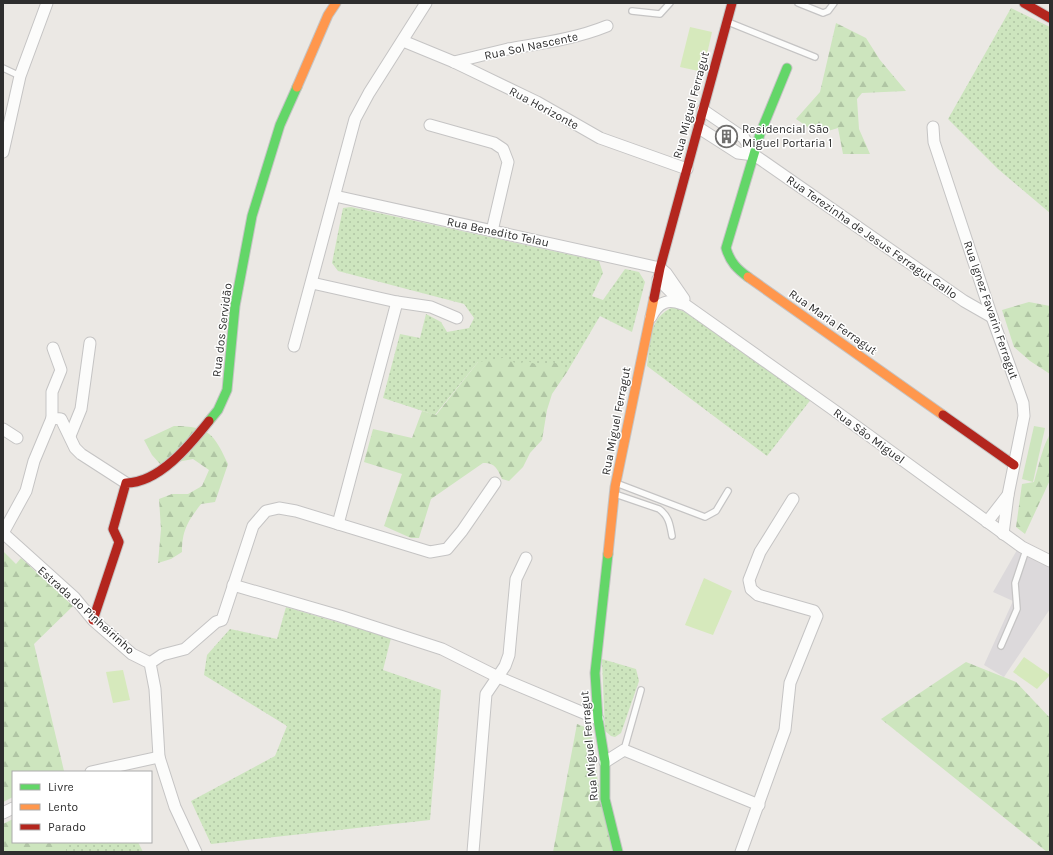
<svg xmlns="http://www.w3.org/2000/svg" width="1053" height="855" font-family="Karla,sans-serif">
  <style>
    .industrial { fill: #dcd9db }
    .grass { fill: url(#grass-dots) }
    .forest { fill: url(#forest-firs) }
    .park { fill: #cde5be }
    .pitch { fill: #d6e9bc }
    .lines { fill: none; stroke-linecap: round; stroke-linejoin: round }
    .lane-casing { stroke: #c5c4c4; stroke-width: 8 }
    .street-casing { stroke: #c5c4c4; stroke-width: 13 }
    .fast-casing { stroke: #c5c4c4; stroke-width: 11 }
    .slow-casing { stroke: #c5c4c4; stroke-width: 11 }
    .jam-casing { stroke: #c5c4c4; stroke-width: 11 }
    .lane { stroke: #fcfcfb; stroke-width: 5.5 }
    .street { stroke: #fcfcfb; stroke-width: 11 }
    .fast { stroke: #63d668; stroke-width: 9 }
    .slow { stroke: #ff974d; stroke-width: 9 }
    .jam { stroke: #b3261e; stroke-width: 9 }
    .labels { text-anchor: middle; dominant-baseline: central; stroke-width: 3; stroke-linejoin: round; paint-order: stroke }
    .street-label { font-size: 12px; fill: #2e2e2e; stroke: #fff }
    .poi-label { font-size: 12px; fill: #2e2e2e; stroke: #fff; text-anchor: start }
  </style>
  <defs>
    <pattern id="grass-dots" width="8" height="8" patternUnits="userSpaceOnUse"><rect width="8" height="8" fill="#cde5be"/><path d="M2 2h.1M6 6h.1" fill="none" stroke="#b0c5a4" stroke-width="1.8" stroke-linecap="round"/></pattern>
    <pattern id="forest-firs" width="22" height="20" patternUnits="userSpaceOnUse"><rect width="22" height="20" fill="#cde5be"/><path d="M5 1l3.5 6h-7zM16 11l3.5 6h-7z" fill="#b0c5a4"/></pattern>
  </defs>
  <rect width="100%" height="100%" fill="#ebe8e4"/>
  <path class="industrial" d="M1017,550L1050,567V609L1004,677L984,665L1013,601L993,592Z"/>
  <g class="grass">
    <path d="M1011,8L1050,27V213L998,169L948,119Z"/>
    <path d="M351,207L599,261L603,273L592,296L603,300L625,269L639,272L645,282L632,332L600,316L567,372L478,362L435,415L383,398L400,334L420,338L426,314L441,322L447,332L469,328L474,318L464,304L338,271L332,263L343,208Z"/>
    <path d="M673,307L685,312L812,398L767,456L647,366C651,341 648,318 673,307Z"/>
    <path d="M286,607L391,638L383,670L441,690L430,820L211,844L191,801L275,756L287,726L204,675L207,655L230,629L277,639Z"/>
    <path d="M602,659L636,669L639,681L621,733L615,737L611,736L605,731Z"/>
    <path d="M66,842H138L143,852H66Z"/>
  </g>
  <g class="forest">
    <path d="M836,23L866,38L880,60L906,91L862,93L857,99L859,129L870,154H843L838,128L818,134L796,119L820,92Z"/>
    <path d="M1029,302L1050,306V374L1030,361L1014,347L1002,310Z"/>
    <path d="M503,358L518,364L527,361L538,365L551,362L563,365L567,372L552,394L547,410L542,440L530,453L523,467L509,481L502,479C498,469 494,462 483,463L431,499L419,538H411L384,526L402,474L364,462L373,429L412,438L422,411L436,415L478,362Z"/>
    <path d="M174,426C209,426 214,434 228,464L215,502L201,504C188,521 182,530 182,552L171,559L158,563L161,529L159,499L172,494H188L202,486L209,470L193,459L161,465L152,455L144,440Z"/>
    <path d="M1050,435V480L1025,534L1016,527L1022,484L1034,482C1038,469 1043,444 1050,435Z"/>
    <path d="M3,551L16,564L21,558L73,606L34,644L64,771L13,772V797L3,802Z"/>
    <path d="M966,662L1016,682L1050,718V852H1047L881,719Z"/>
    <path d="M577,724L590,729L591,734L600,796L613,852H553Z"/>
    <path d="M13,819V842H66V852H3V824Z"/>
  </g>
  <path class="park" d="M1034,426L1045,428L1033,482L1022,479Z"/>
  <g class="pitch">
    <path d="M690,27L712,32L703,72L680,67Z"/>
    <path d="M704,578L732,591L713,635L685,625Z"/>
    <path d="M1024,657L1050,675L1037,689L1013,672Z"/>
    <path d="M123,670L130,700L113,703L106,672Z"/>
  </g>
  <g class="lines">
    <defs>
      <g id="lane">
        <path d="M798,3L823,13L828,11L834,3"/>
        <path d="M632,11L660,14L670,3"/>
        <path d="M728,22L815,57"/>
        <path d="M3,68L20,76"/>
        <path d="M616,483L705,517L716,511L728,491"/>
        <path d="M615,494L659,509C669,516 670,525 672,536"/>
        <path d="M1001,646L1017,609L1015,583L1026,550"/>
        <path d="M624,750L641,690"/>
      </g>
      <g id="street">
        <path d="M403,41L454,62L537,102L600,138L687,169"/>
        <path d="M454,62C472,58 490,53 508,49C542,43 575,39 607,26"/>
        <path d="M703,110L744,138L754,155L763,161L964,301L992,317"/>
        <path d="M430,125L494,143L503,149L508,162L492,231"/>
        <path d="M933,127L934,142L992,317L1023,403L1024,416L1008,495L1003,534"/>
        <path d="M699,128L738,153L754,155"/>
        <path d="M3,152L20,76L47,3"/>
        <path d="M335,196L660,268L666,273L684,299"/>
        <path d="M658,279L680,301L838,413L1022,547L1050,561"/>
        <path d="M312,283L397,302L431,307L457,318"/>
        <path d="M651,317C658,303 667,298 682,304"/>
        <path d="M294,346L355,119L369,93L426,3"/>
        <path d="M53,348L61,370L52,392V418L61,419L75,448L81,454L126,483"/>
        <path d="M3,429L17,438"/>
        <path d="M70,436L81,409L90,343"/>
        <path d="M987,522L1008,495"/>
        <path d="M338,524L397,302"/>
        <path d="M3,533L74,597L93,620L132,654L150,663L155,689L159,757L175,807L196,852"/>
        <path d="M3,533L26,491L34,461L52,418"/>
        <path d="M233,585L340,616L442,649L498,677L598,719"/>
        <path d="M150,663L162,655L185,649L216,622L222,620L253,526L266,511L279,508L296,511L430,552L447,549L462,531L495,483"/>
        <path d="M605,762L624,750L759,805"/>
        <path d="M91,772L159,757"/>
        <path d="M3,813L13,808"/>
        <path d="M473,852L486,694L505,666L509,655L516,579L526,558"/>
        <path d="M741,852L785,730L790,683L817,616L814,611L758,595L751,589L749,580L760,552L793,499"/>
      </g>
      <g id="fast">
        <path d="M748,277C737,269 730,262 726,248L760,134L787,68"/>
        <path d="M209,421L218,410L227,390L235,306L252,216L280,125L297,87"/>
        <path d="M608,554L595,673L598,719L605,762V799L618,852"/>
      </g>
      <g id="slow">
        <path d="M297,87L328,15L336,3"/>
        <path d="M748,277L943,415"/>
        <path d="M608,554L615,487L654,298"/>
      </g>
      <g id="jam">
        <path d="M1024,3L1050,18"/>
        <path d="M654,298L660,268L732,3"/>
        <path d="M943,415L1014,465"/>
        <path d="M93,620L119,542L113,529L126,483C159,483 190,445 209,421"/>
      </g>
    </defs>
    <use href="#lane" class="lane-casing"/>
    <use href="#street" class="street-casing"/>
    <use href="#fast" class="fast-casing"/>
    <use href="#slow" class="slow-casing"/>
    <use href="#jam" class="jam-casing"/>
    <use href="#lane" class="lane"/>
    <use href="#street" class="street"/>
    <use href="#fast" class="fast"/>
    <use href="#slow" class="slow"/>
    <use href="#jam" class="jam"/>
  </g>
  <defs>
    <symbol id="building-ring" viewBox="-11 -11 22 22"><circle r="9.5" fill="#fff" stroke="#706f6e" stroke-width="1.5"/><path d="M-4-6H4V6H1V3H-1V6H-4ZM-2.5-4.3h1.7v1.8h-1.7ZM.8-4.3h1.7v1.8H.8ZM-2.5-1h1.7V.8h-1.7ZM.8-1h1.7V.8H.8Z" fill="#706f6e"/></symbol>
  </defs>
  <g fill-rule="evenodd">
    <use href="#building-ring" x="714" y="124" width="25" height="25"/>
  </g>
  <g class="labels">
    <g class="street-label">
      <text transform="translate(531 46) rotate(-12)">Rua Sol Nascente</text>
      <text transform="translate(691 105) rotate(-75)">Rua Miguel Ferragut</text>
      <text transform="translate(544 108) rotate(28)">Rua Horizonte</text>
      <text transform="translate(498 232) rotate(12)">Rua Benedito Telau</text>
      <text transform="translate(872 237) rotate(35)">Rua Terezinha de Jesus Ferragut Gallo</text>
      <text transform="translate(991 310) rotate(71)">Rua Ignez Favarin Ferragut</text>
      <text transform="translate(833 322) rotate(35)">Rua Maria Ferragut</text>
      <text transform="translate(222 330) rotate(-83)">Rua dos Servidão</text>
      <text transform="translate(616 421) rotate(-79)">Rua Miguel Ferragut</text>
      <text transform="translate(869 436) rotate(36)">Rua São Miguel</text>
      <text transform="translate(86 610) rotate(42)">Estrada do Pinheirinho</text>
      <text transform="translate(589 746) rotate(-95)">Rua Miguel Ferragut</text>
    </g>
    <g class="poi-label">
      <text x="742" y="129">Residencial São<tspan x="742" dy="14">Miguel Portaria 1</tspan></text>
    </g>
  </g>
  <rect width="1053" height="855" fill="none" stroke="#2e2e2e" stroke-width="8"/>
  <rect x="12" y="771" width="140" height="72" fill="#ffffff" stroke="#ababab"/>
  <rect x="20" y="784" width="20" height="6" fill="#63d668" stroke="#ababab"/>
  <text x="48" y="791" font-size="12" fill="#2e2e2e">Livre</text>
  <rect x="20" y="804" width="20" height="6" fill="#ff974d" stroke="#ababab"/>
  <text x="48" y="811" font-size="12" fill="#2e2e2e">Lento</text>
  <rect x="20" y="824" width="20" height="6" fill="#b3261e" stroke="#ababab"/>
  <text x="48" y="831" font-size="12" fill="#2e2e2e">Parado</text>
</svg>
